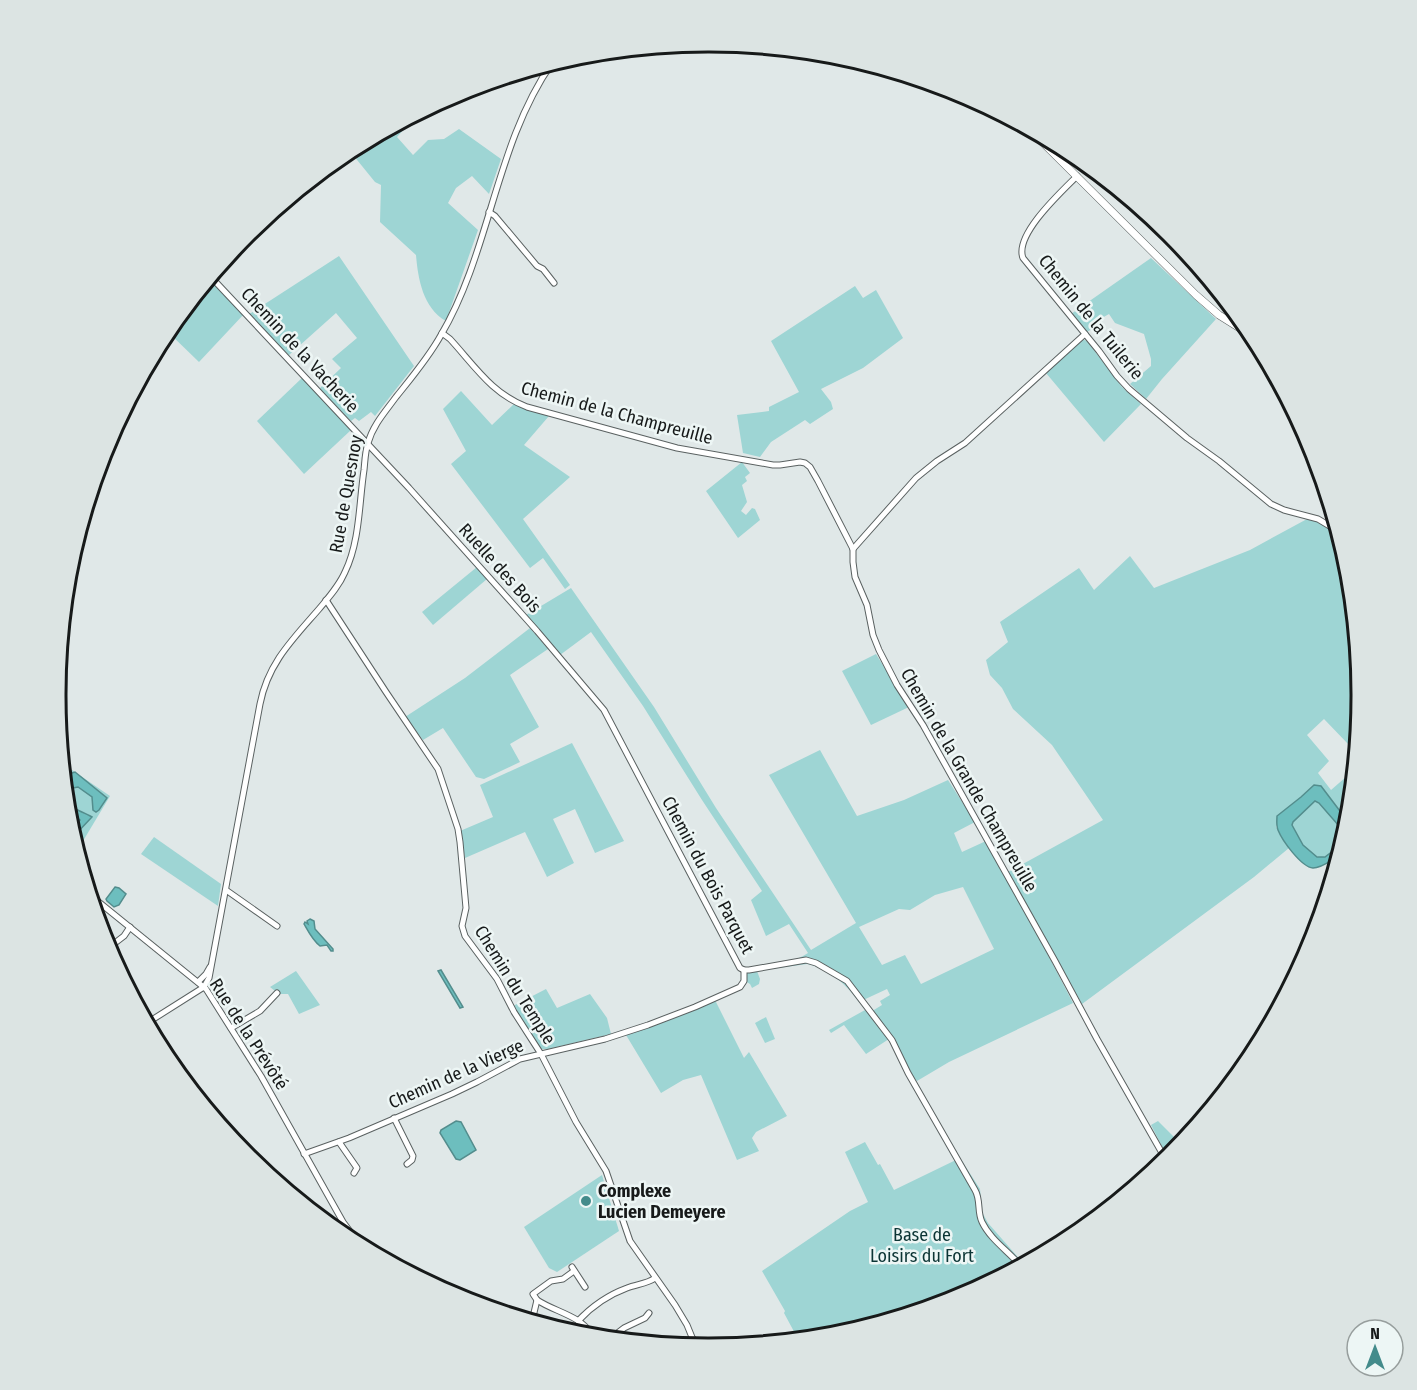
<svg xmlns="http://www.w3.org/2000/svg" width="1417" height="1390" font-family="'Fira Sans Condensed',sans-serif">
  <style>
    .green { fill: #9ed5d4; fill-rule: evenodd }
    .water { fill: #6dbebe; stroke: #538d8d; stroke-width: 1.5 }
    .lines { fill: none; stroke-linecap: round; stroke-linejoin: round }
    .minor-casing { stroke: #5a6161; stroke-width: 7 }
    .major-casing { stroke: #5a6161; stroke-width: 8 }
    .minor { stroke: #fff; stroke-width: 5 }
    .major { stroke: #fff; stroke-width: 7 }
    .poi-dot { fill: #438b8b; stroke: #edf6f5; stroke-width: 2 }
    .labels { text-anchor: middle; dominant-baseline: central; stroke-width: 5; stroke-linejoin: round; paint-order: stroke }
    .street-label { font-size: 18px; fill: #171a1a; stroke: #edf6f5 }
    .poi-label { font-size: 18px; font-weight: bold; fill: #171a1a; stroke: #edf6f5; text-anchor: start }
    .park-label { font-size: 18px; fill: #0c3535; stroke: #edf6f5 }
    .rim { fill: none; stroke: #171a1a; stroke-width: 3 }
  </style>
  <rect width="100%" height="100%" fill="#e0e8e8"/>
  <g class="green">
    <path d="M402,122L406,127L397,137L413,155L428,140L444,139L459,129L501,159L489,194L472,176L456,188L448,203L478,230L446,321C423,308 418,279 416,255L380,222L381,185L375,182L349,150Z"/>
    <path d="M339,256L414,366L375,416L371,412L359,421L355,418L351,421L319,389L341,368L332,359L357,338L336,313L289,355L246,314L251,313Z"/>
    <path d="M1151,258L1216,319L1162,379L1146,399L1130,384L1151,366V359L1144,334L1115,323L1109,314L1093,323L1094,328L1085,333L1071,314Z"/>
    <path d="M216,284L244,314L199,362L167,331L193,303Z"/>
    <path d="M855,286L863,298L876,290L903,338L863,368L821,389L831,402L833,409L810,424L805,420L771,442L760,457L743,453L737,415L769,411V407L799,392L771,341Z"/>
    <path d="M1082,339L1087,341L1122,387L1141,404L1104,442L1046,373Z"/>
    <path d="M303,377L351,430L304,474L257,421Z"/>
    <path d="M461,391L492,425L514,404L549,416L524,445L570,477L523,519L570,585L565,589L543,558L530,568L451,464L466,451L443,409Z"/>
    <path d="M742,462L750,473L745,477L747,481L742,485L747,502L741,511L746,515L752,508L755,509L760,520L738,538L706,491Z"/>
    <path d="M1307,519L1323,523L1340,538L1349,568L1361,695L1357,737L1349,745L1324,719L1307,735L1329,761L1318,773L1331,790L1354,770L1349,823L1321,786H1313L1301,797L1278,816L1276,827L1289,848L1254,877L1082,1004L1039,928L1035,930L1073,1003L949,1062L917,1081L913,1077L908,1078L900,1062L892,1037L866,1054L844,1025L831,1033L829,1030L865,1010L869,1013L882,1005L880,1001L890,995L887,989L859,1002C847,985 829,969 807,964L757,971L760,979L759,984L752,988L750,984L745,981L747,969C765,966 793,964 808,953L789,924L766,936L751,900L762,891L702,800L643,706L591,632L560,655L526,615L571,588L654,707L716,808L811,950L856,923L769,775L820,750L857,816L904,800L948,780L975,822L954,833L962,852L986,841L1003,873L1010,871L1103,820L1052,745L1013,709L1002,688L990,675L986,660L1008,642L1000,622L1079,568L1094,590L1130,556L1154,588L1250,550ZM963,887L994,949L921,984L905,955L882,965L859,927L899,909L910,910L935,895Z"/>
    <path d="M477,567L487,579L433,625L422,612Z"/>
    <path d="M530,628L548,649L510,675L539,727L510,744L520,762L484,779L476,777L443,728L423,740L405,717L465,678Z"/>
    <path d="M876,654L909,707L871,725L842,671Z"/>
    <path d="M572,743L624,841L595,853L575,809L553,819L574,863L547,877L525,832L465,858L460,831L493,817L480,785Z"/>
    <path d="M72,770L110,796L77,851L68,822L64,779Z"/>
    <path d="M1315,801H1317L1346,834C1343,842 1340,847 1332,853C1312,867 1300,840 1292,825L1293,822Z"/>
    <path d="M154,837L221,884L218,906L141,854Z"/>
    <path d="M296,971L320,1005L299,1014L288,994H279L270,987Z"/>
    <path d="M546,989L557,1008L590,994L607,1018L611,1034L548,1049H541L513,1006Z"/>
    <path d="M715,1000L744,1058L749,1052L787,1116L756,1132L752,1138L759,1151L737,1160L701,1075L683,1080L661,1093L626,1035L667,1021Z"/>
    <path d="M766,1017L775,1039L765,1043L755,1023Z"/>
    <path d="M1158,1121L1181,1144L1168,1158L1151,1125Z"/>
    <path d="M865,1142L878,1165L880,1164L894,1190L960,1158L980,1189L982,1212L988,1223L1023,1263L1038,1249L1041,1254L958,1298L836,1336L798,1339L784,1313L785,1311L762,1271L850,1211L868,1202L845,1152Z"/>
    <path d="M602,1175L619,1231L557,1272L549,1268L524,1227Z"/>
  </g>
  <g class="water">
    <path d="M75,772L107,798L99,810L96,812L93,810L92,797L78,787L68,789C63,809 79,809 92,817L73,837L70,829L80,820L67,810L64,782L72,773Z"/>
    <path d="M1314,785L1321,786L1349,823L1346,834L1319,803L1315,801L1293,822L1292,825L1303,845L1317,857H1325L1343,843L1339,856C1331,860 1322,868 1313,868C1301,867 1282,840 1278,830C1276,825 1277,820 1277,816L1301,797Z"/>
    <path d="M115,887L119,888L126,894L119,905L114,907L107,901L106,899Z"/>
    <path d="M310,919L314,921L315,929L333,949V951H331L327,945L320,946C313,941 308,931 304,924L305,922L308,924L307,921Z"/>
    <path d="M441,970L463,1007L460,1008L438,971Z"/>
    <path d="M456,1121L461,1122L476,1150L460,1160L456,1159L440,1133L441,1130Z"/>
  </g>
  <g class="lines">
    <defs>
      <g id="minor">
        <path d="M1077,176C1061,192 1014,235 1023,258L1099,351L1117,376L1129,389L1187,438L1219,461L1271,504L1284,510L1318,519L1338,531"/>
        <path d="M489,212L495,216L537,266L543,269L554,283"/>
        <path d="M211,277L409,488L537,631L604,710L740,968L744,970H749L806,960L816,963L847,981L892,1040L908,1073L975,1190C981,1200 977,1212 982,1222C990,1239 1008,1251 1020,1265"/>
        <path d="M442,333L450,339C474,365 492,394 527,407L677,448L773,465H780L800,462L805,463L810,467L818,481L853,549V562L855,577L867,605L873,635L879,650L897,685L923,725L1055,961L1097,1039L1166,1160"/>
        <path d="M853,549L916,478L937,461L965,443L1085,334"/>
        <path d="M326,600L386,692L438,769L458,829L460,842L466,908L462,926L465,936L497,979L514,1012L541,1054L576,1122L606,1171L630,1241L675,1305L687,1325L696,1347"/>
        <path d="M226,890L277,926"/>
        <path d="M90,895L206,989L261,1076L343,1222L361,1246"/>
        <path d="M107,949L124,936L130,927"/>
        <path d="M198,982L206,974L210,967"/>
        <path d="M147,1023L204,987L209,978L260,704C268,663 293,639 319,609C329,597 339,586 345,572C360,541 359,503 364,470C365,461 365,452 368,443C373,425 385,412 396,397C412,377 429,357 441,335C491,250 495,145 552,63"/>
        <path d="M231,1028L260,1011L277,993"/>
        <path d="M394,1118L413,1156L412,1160L407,1164"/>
        <path d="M339,1142L357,1168L354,1173"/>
        <path d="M304,1154L349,1138L452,1094L477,1082L520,1059L605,1039L648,1025L695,1007L740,987L744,981V970"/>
        <path d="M346,1229L349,1240"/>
        <path d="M572,1267L585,1287"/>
        <path d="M537,1300C549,1308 564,1312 577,1320C584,1324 589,1330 595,1337"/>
        <path d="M532,1321L537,1300L533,1294L551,1281L563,1279L574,1271"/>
        <path d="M578,1321C592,1306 608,1295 627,1288C637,1284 647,1284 655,1278"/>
        <path d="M611,1338L624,1328L645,1318L649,1313"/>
        <path d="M682,1345L693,1339"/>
      </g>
      <path id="major" d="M1031,131L1196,295L1219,315L1254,337"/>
    </defs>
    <use href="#minor" class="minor-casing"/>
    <use href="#major" class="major-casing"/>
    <use href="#minor" class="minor"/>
    <use href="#major" class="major"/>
  </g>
  <circle class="poi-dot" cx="586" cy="1201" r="6"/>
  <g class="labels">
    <g class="street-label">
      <text transform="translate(1091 317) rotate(51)">Chemin de la Tuilerie</text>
      <text transform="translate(300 350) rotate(47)">Chemin de la Vacherie</text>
      <text transform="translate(617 413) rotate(15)">Chemin de la Champreuille</text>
      <text transform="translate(346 494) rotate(-80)">Rue de Quesnoy</text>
      <text transform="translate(500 568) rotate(48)">Ruelle des Bois</text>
      <text transform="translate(969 780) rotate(60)">Chemin de la Grande Champreuille</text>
      <text transform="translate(708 875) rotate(62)">Chemin du Bois Parquet</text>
      <text transform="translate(515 985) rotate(58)">Chemin du Temple</text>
      <text transform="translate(249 1034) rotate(57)">Rue de la Prévôté</text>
      <text transform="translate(456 1074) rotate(-24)">Chemin de la Vierge</text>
    </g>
    <g class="poi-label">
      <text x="598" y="1191">Complexe<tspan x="598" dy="21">Lucien Demeyere</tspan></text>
    </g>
    <g class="park-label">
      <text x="922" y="1235">Base de<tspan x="922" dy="21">Loisirs du Fort</tspan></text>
    </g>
  </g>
  <path d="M0 0H1417V1390H0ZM708 52H709A642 642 0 0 1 1351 694V696A642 642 0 0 1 709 1338H708A642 642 0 0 1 66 696V694A642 642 0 0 1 708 52Z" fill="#dce4e3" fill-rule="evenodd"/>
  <path class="rim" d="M708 52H709A642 642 0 0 1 1351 694V696A642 642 0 0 1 709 1338H708A642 642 0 0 1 66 696V694A642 642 0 0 1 708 52Z"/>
  <g transform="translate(1375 1348)"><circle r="28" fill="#edf6f5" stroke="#979e9d" stroke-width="1.5"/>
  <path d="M0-4.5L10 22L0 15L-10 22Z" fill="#438b8b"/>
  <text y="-9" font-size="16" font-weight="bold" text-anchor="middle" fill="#171a1a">N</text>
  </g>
</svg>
